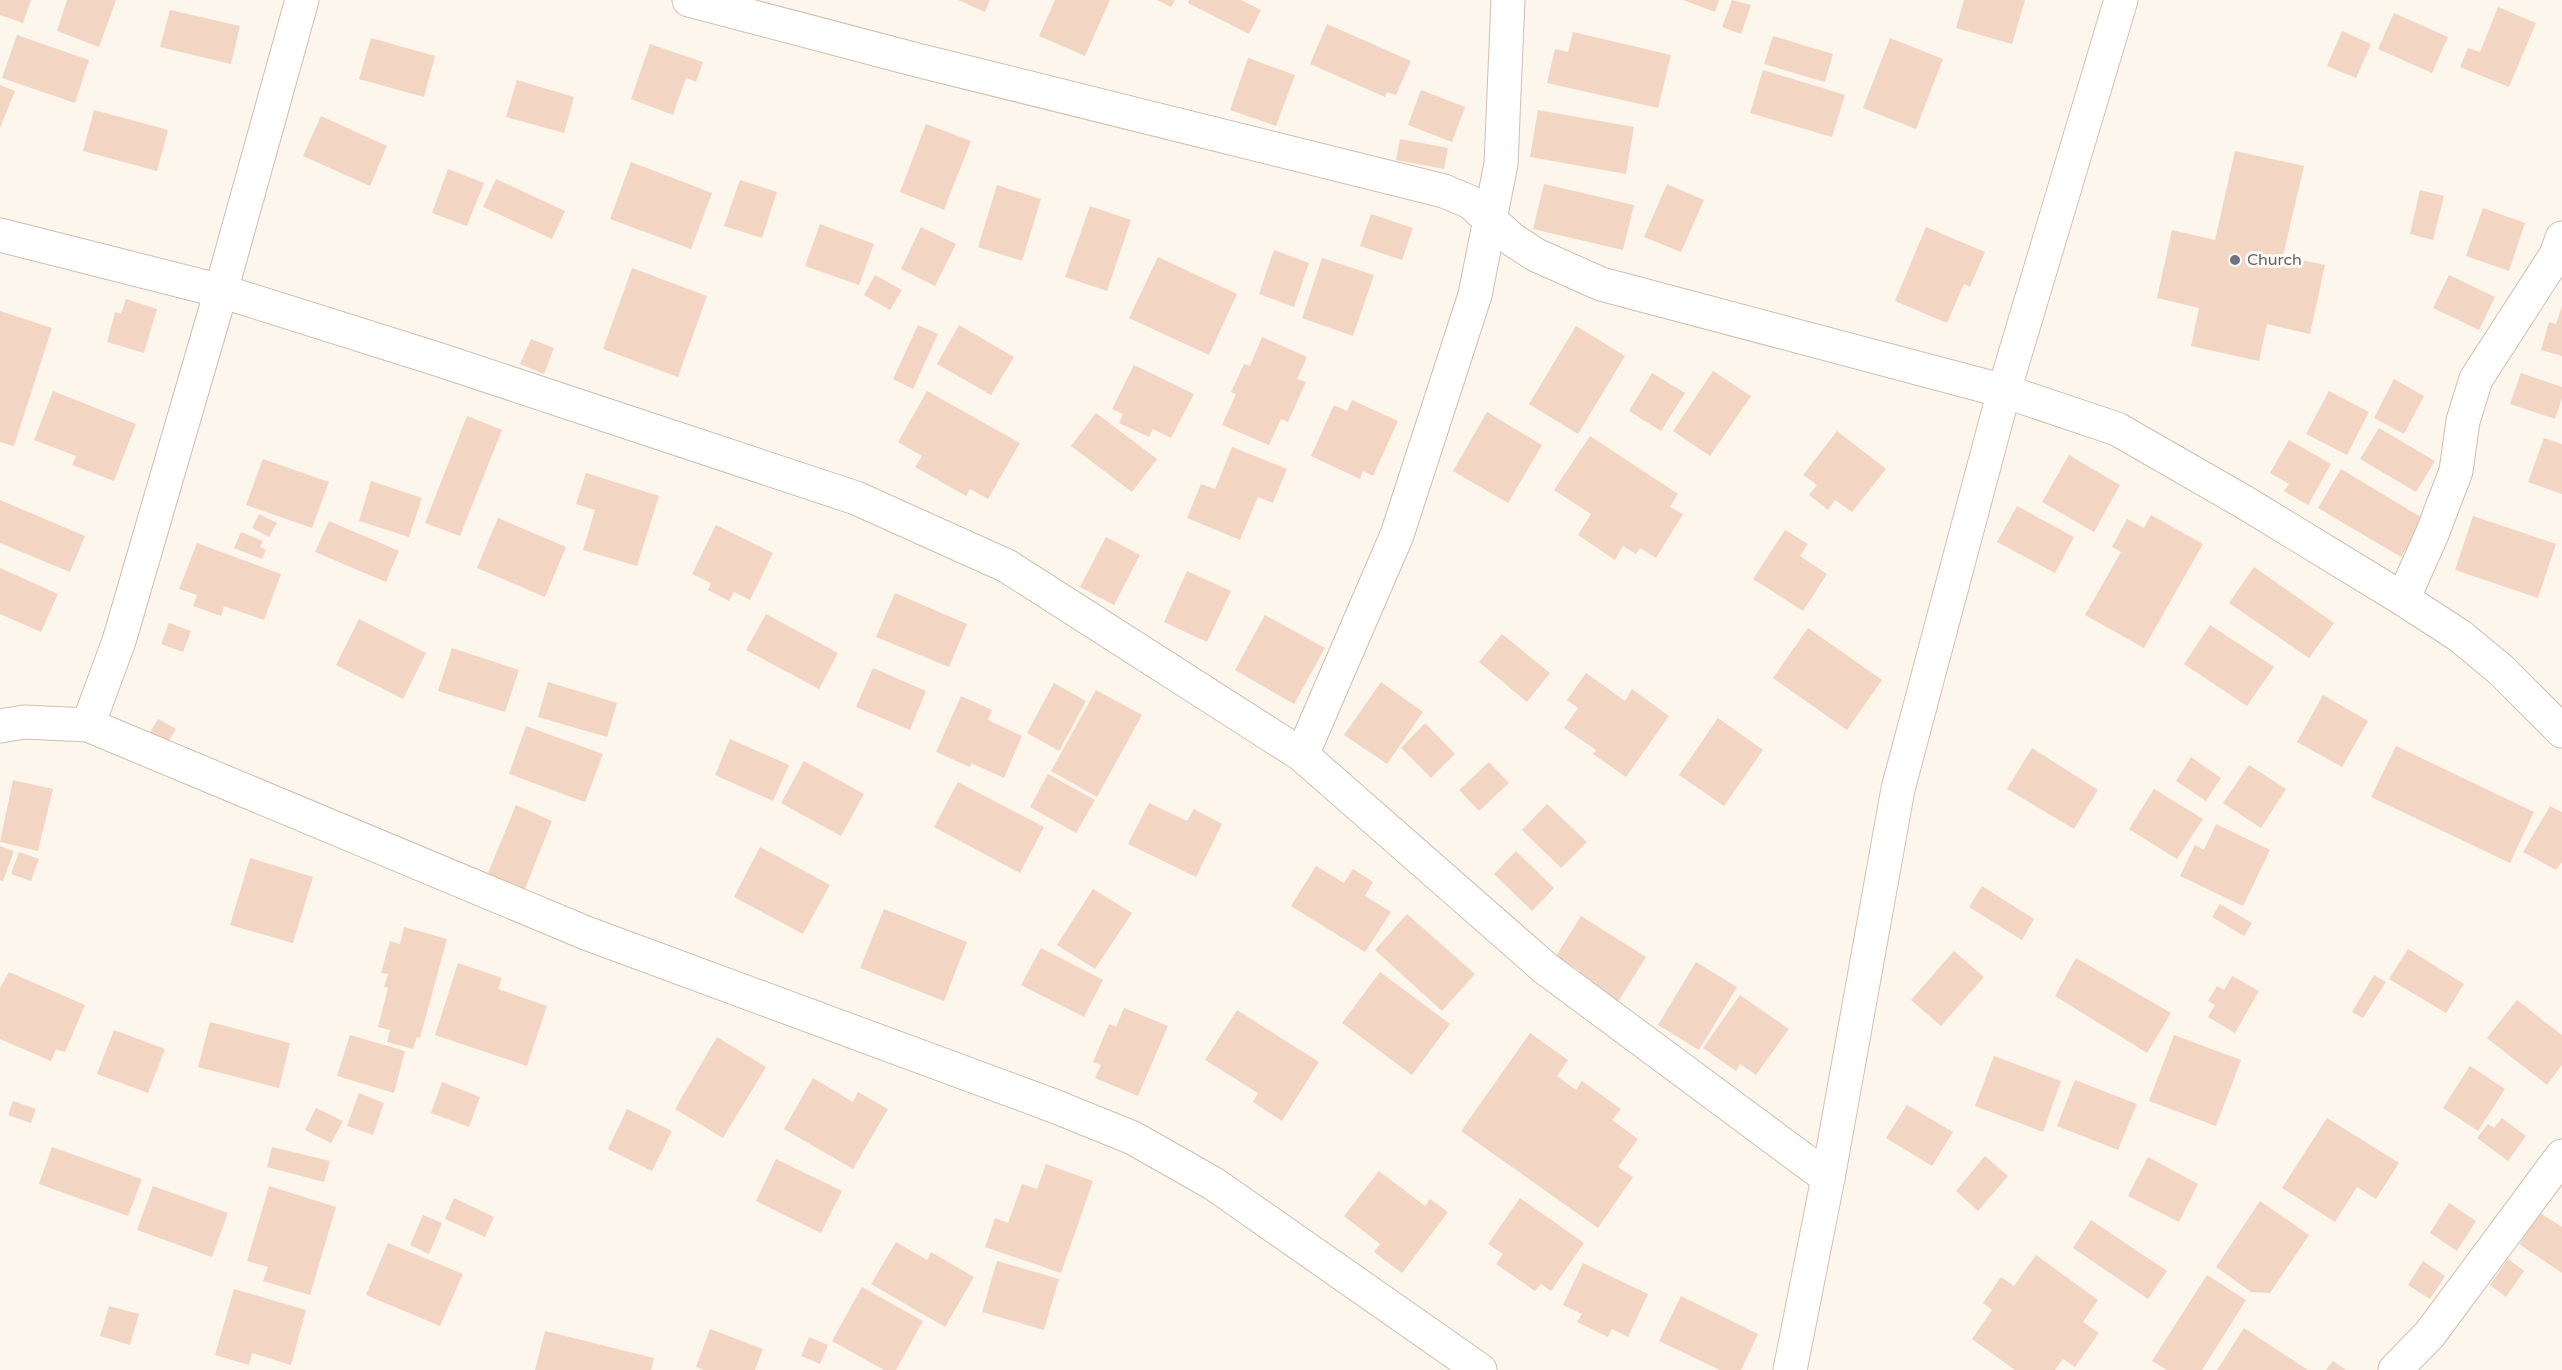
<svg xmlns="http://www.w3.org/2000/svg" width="2562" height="1370" font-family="'Varela Round',sans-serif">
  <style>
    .building { fill: #f3d5c3 }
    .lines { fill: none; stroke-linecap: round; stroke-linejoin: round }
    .street-casing { stroke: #d1beb0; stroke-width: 35 }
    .secondary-casing { stroke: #d6c0b0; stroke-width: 35 }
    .street { stroke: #fff; stroke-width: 33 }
    .secondary { stroke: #fff; stroke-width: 33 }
    .worship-dot { fill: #6b7280; stroke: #fffaf3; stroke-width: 2 }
    .labels { text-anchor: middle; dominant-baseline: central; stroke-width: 6; stroke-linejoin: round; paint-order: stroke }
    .worship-label { font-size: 16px; fill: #5b616d; stroke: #fffaf3; text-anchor: start }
  </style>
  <rect width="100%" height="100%" fill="#fdf6ec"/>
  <g class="building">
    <path d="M0,0H31L23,23L0,15Z"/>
    <path d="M67,0H116L99,47L57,31Z"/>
    <path d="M958,0H990L985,12Z"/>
    <path d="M1055,0H1110L1085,56L1039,36Z"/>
    <path d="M1157,0H1175L1171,7Z"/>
    <path d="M1189,0H1241L1261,10L1249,34L1188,3Z"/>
    <path d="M1683,0H1719L1715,12Z"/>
    <path d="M1732,0L1751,5L1741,34L1722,27Z"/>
    <path d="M1964,0H2025L2012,44L1956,28Z"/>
    <path d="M2498,7L2536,23L2509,87L2460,67L2468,48L2480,52Z"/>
    <path d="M170,10L240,26L231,64L160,47Z"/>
    <path d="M2394,13L2448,37L2432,73L2378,49Z"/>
    <path d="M1327,24L1411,61L1396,95L1387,92L1385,97L1310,64Z"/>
    <path d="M2342,31L2371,44L2356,78L2327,66Z"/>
    <path d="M1573,32L1671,55L1658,108L1547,83L1555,49L1568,52Z"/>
    <path d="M17,35L89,60L75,103L2,78Z"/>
    <path d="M1773,36L1833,54L1825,82L1764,64Z"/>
    <path d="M371,38L435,56L424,97L359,79Z"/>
    <path d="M1890,38L1943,59L1916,129L1863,108Z"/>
    <path d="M650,44L703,62L696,82L686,78L673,115L631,99Z"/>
    <path d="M1248,58L1295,75L1276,126L1230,110Z"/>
    <path d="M1763,70L1845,95L1832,137L1750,113Z"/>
    <path d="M517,80L574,97L564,133L506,117Z"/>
    <path d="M0,85L15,91L0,128Z"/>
    <path d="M1421,90L1465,107L1452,142L1408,125Z"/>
    <path d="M94,110L168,130L157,171L83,151Z"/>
    <path d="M1538,110L1634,127L1626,174L1530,157Z"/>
    <path d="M321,116L387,146L370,186L303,156Z"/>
    <path d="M926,124L971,141L944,210L900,192Z"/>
    <path d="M1400,139L1448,148L1444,169L1396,160Z"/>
    <path d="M2235,151L2304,166L2283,256L2325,265L2310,334L2267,324L2259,361L2191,346L2199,308L2157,298L2172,230L2215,240Z"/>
    <path d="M631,162L712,193L691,249L610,219Z"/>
    <path d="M448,169L484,183L467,226L432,213Z"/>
    <path d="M496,179L565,211L552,239L483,207Z"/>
    <path d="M740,180L777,192L762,238L724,226Z"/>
    <path d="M1544,184L1634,205L1623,250L1533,229Z"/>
    <path d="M1667,184L1704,200L1681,252L1644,237Z"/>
    <path d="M997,185L1041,199L1022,261L978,247Z"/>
    <path d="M2420,190L2444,196L2433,240L2410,234Z"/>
    <path d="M1090,206L1131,220L1107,291L1065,277Z"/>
    <path d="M2483,208L2525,223L2509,271L2466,256Z"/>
    <path d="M1371,214L1413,228L1402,260L1360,246Z"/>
    <path d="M820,224L874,244L859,285L805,266Z"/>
    <path d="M921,227L956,244L935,286L901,269Z"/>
    <path d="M1926,227L1985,252L1970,287L1964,284L1947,323L1895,301Z"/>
    <path d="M1274,250L1309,263L1294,307L1259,294Z"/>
    <path d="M1158,257L1237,294L1209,355L1129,318Z"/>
    <path d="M1322,258L1374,275L1353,336L1302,318Z"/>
    <path d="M632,268L707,296L678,377L603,349Z"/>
    <path d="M875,275L902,290L890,310L864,295Z"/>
    <path d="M2449,275L2495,297L2479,330L2433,308Z"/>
    <path d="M126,299L157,309L144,353L107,342L115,312L121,314Z"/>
    <path d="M2562,306V356L2541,350L2549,322L2556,324Z"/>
    <path d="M0,311L52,328L14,446L0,442Z"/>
    <path d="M918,325L938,334L913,389L893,379Z"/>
    <path d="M959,325L1014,357L991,395L937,364Z"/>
    <path d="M1576,326L1625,356L1578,434L1529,404Z"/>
    <path d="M1262,337L1307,357L1297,379L1306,382L1288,422L1281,419L1269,445L1222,425L1236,394L1231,392L1244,364L1250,366Z"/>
    <path d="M531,339L554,348L544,374L520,364Z"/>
    <path d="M1134,365L1194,394L1171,438L1153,429L1149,437L1119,423L1123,414L1112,409Z"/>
    <path d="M1713,371L1751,396L1710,456L1673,431Z"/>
    <path d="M1652,373L1685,393L1661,431L1629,411Z"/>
    <path d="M2521,373L2562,387V398L2555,419L2510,404Z"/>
    <path d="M2394,379L2424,396L2404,434L2374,418Z"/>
    <path d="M53,391L136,424L114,481L72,465L76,456L34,440Z"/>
    <path d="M927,391L1020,443L988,499L970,489L966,496L915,467L922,456L898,442Z"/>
    <path d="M2329,391L2369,412L2347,455L2306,434Z"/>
    <path d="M1352,400L1398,421L1373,476L1363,471L1360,479L1311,456L1334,405L1347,411Z"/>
    <path d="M1487,412L1542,445L1508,503L1453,471Z"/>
    <path d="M1096,413L1157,459L1132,492L1071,446Z"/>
    <path d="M467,416L502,430L460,536L425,523Z"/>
    <path d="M2379,428L2435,461L2416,492L2360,459Z"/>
    <path d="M1837,431L1886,469L1852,512L1835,500L1828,510L1809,495L1817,485L1803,475Z"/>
    <path d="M1590,436L1678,494L1670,507L1683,514L1656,558L1640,548L1636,554L1623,546L1615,560L1578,535L1591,514L1554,490Z"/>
    <path d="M2544,438L2562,444V494L2528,482Z"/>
    <path d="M2289,440L2331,464L2308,505L2284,491L2289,484L2270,473Z"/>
    <path d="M1232,447L1287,469L1273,503L1258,497L1240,540L1187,518L1201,484L1215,489Z"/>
    <path d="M2069,455L2120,485L2094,532L2042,502Z"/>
    <path d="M263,459L329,482L312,528L246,505Z"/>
    <path d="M2341,469L2424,519L2401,557L2318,508Z"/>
    <path d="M586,473L659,496L637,566L583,550L595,510L576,504Z"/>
    <path d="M371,481L422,498L409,537L359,521Z"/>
    <path d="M0,500L85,536L70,572L0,543Z"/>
    <path d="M2017,506L2074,537L2055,573L1997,542Z"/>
    <path d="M259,514L277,523L269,537L252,528Z"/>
    <path d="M2151,515L2203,544L2144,648L2085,615L2121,552L2112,547L2127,519L2144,528Z"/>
    <path d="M2473,516L2556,544L2538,598L2455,570Z"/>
    <path d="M498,518L566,547L545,597L477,568Z"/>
    <path d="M329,521L399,551L386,582L315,552Z"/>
    <path d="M716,525L773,553L750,600L734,592L729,601L708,590L711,583L692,574Z"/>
    <path d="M1785,530L1808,544L1800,556L1827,574L1803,611L1753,579Z"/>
    <path d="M241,532L263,541L260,547L266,550L262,559L234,548Z"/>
    <path d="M1106,537L1140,555L1114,605L1080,587Z"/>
    <path d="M197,543L281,574L264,620L224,606L221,616L193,606L197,595L179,589Z"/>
    <path d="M2254,567L2334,623L2309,658L2229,603Z"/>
    <path d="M0,568L58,594L41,632L0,614Z"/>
    <path d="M1187,571L1231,591L1207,642L1164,622Z"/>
    <path d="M895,593L967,624L949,667L876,637Z"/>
    <path d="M766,614L838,653L819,689L746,650Z"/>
    <path d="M1265,615L1325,648L1294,704L1235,670Z"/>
    <path d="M359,619L426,653L403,699L336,665Z"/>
    <path d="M169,623L191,631L183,652L161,644Z"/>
    <path d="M2210,625L2274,667L2247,706L2184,664Z"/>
    <path d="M1808,628L1882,680L1847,730L1773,678Z"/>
    <path d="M1502,634L1550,673L1527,702L1479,662Z"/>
    <path d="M452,648L519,670L505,712L438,691Z"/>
    <path d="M873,668L926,691L910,730L856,707Z"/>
    <path d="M1586,673L1625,701L1632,689L1669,716L1626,777L1593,754L1596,750L1564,728L1578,708L1567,700Z"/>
    <path d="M548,682L617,703L607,737L538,717Z"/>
    <path d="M1381,682L1423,712L1387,764L1344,735Z"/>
    <path d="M1054,683L1086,701L1059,751L1027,733Z"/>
    <path d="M1096,690L1142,715L1097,797L1051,771Z"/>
    <path d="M2323,695L2368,721L2342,767L2297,742Z"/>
    <path d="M961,696L992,710L988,720L1022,736L1004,778L971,763L970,767L936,752Z"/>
    <path d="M1718,718L1763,750L1724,806L1679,775Z"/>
    <path d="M158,719L176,729L167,744L149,734Z"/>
    <path d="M1425,723L1455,754L1431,778L1401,748Z"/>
    <path d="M526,726L603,754L585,802L509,774Z"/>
    <path d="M730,739L789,765L773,801L715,775Z"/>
    <path d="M2396,746L2534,812L2510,863L2371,797Z"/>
    <path d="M2032,748L2098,790L2074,829L2007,789Z"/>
    <path d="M2191,757L2221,778L2206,801L2176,781Z"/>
    <path d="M804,761L864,794L841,836L781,803Z"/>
    <path d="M1489,762L1509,783L1479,811L1459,790Z"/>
    <path d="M2249,765L2286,789L2261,828L2223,803Z"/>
    <path d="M1048,774L1095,800L1076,833L1030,807Z"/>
    <path d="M13,780L53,789L38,851L0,842Z"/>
    <path d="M958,782L1044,827L1020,873L934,827Z"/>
    <path d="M2154,789L2203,819L2177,859L2129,829Z"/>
    <path d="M1149,803L1187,821L1194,809L1222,824L1196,877L1128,844Z"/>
    <path d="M1547,804L1587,842L1561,868L1522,830Z"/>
    <path d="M516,805L552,821L525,889L488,873Z"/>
    <path d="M2550,806L2562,812V862L2556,870L2523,852Z"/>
    <path d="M2216,824L2270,850L2243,906L2180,876L2195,845L2204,850Z"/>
    <path d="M0,846L14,851L3,881L0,880Z"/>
    <path d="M760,847L830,885L803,934L734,897Z"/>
    <path d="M1516,851L1554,888L1532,911L1494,874Z"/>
    <path d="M19,852L39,859L31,881L11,874Z"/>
    <path d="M250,858L313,877L293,943L230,925Z"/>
    <path d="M1316,866L1344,883L1353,869L1373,882L1365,896L1391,912L1365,952L1291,906Z"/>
    <path d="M1982,886L2034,919L2022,940L1969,907Z"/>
    <path d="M1093,889L1132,913L1095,969L1057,945Z"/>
    <path d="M2220,904L2252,923L2244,936L2212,917Z"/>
    <path d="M884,909L967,942L944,1001L860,968Z"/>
    <path d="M1407,914L1475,974L1442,1011L1375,950Z"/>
    <path d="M1581,916L1646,957L1616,1005L1578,981L1580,971L1556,956Z"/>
    <path d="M404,927L447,939L420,1038L417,1037L413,1049L387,1042L390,1030L378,1027L388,988L384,987L388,974L381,973L390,941L400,944Z"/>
    <path d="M1041,948L1103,980L1084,1017L1021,985Z"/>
    <path d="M2408,949L2464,984L2446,1013L2389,979Z"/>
    <path d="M1954,951L1984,977L1941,1026L1911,1000Z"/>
    <path d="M2076,958L2171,1013L2147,1053L2055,996Z"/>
    <path d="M1696,962L1737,987L1699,1050L1658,1025Z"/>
    <path d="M458,963L502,978L498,989L547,1006L527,1066L435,1035Z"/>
    <path d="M9,972L85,1005L65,1052L56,1049L51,1061L0,1039V988Z"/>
    <path d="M1380,972L1450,1024L1412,1075L1342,1023Z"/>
    <path d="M2374,975L2386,982L2363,1018L2352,1012Z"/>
    <path d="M2232,976L2259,991L2235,1033L2208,1017L2215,1005L2208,1001L2217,986L2224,990Z"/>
    <path d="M1740,995L1789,1029L1756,1075L1740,1064L1736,1071L1703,1048Z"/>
    <path d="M2517,1000L2562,1035V1065L2547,1085L2487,1038Z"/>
    <path d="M1124,1008L1168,1026L1138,1096L1095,1078L1101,1065L1093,1062L1109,1024L1116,1027Z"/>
    <path d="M1237,1010L1319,1062L1282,1121L1253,1102L1258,1093L1205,1060Z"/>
    <path d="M210,1022L290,1043L279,1088L198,1067Z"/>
    <path d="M114,1030L165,1049L148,1093L97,1074Z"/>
    <path d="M1530,1033L1568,1060L1557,1076L1576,1090L1582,1081L1621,1109L1612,1120L1638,1139L1618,1167L1633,1177L1598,1228L1461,1131Z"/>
    <path d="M350,1035L405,1051L394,1093L337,1076Z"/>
    <path d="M2174,1035L2241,1060L2216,1126L2149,1101Z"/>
    <path d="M717,1037L766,1067L723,1138L675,1109Z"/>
    <path d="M1994,1056L2061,1081L2043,1132L1975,1106Z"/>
    <path d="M2470,1066L2505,1089L2478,1131L2443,1108Z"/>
    <path d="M813,1078L853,1102L858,1092L888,1109L853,1169L784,1129Z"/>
    <path d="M2075,1080L2137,1104L2118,1150L2057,1126Z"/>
    <path d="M442,1082L480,1097L469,1127L431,1113Z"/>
    <path d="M359,1093L384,1103L373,1135L347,1126Z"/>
    <path d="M13,1101L36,1109L31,1123L8,1115Z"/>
    <path d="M1907,1105L1953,1132L1932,1166L1886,1138Z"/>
    <path d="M316,1108L343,1121L331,1143L305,1130Z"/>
    <path d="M627,1109L672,1131L652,1171L608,1149Z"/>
    <path d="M2327,1118L2399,1163L2376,1199L2357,1187L2335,1222L2282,1188Z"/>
    <path d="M2502,1118L2526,1136L2508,1161L2477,1138L2488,1124L2494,1128Z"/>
    <path d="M52,1147L142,1179L128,1216L39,1184Z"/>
    <path d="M272,1147L330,1161L324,1182L267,1167Z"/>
    <path d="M1985,1156L2008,1176L1978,1211L1956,1191Z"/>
    <path d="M2148,1157L2198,1184L2179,1222L2128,1196Z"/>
    <path d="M776,1159L842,1191L821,1233L756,1201Z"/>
    <path d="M1046,1164L1093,1181L1061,1273L985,1247L995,1218L1008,1223L1022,1184L1037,1189Z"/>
    <path d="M1379,1171L1425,1206L1430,1199L1448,1212L1402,1273L1374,1252L1380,1244L1344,1216Z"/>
    <path d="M153,1186L228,1213L212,1257L137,1230Z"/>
    <path d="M269,1186L336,1207L310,1295L263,1281L268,1267L247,1261Z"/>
    <path d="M454,1198L494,1217L485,1237L445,1219Z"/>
    <path d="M1520,1198L1584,1243L1551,1291L1541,1284L1535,1291L1496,1264L1503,1254L1488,1244Z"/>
    <path d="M2260,1201L2309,1235L2270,1293L2251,1292L2216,1267Z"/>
    <path d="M2449,1203L2476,1221L2457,1251L2430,1233Z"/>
    <path d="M2540,1213L2562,1227V1273L2519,1244Z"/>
    <path d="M423,1215L442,1223L429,1254L410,1245Z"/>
    <path d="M2091,1220L2167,1271L2148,1299L2073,1248Z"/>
    <path d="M896,1242L927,1260L931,1252L974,1277L945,1327L871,1284Z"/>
    <path d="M388,1243L463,1274L440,1326L366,1295Z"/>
    <path d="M2036,1255L2098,1300L2083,1322L2099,1333L2075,1367L2063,1359L2055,1370H2015L1972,1339L1992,1310L1983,1303L2001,1277L2014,1286Z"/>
    <path d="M2508,1259L2524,1271L2506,1297L2490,1285Z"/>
    <path d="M997,1261L1059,1279L1044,1330L982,1312Z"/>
    <path d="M2423,1261L2445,1276L2430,1299L2408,1285Z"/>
    <path d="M1583,1263L1648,1294L1628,1337L1612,1329L1608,1337L1577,1322L1582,1314L1563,1305Z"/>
    <path d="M2207,1275L2246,1300L2202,1370H2167L2152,1361Z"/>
    <path d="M862,1287L923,1321L896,1370H884L832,1341Z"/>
    <path d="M234,1289L306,1310L291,1365L252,1353L249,1365L215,1355Z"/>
    <path d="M1681,1296L1758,1334L1741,1370H1720L1659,1341Z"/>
    <path d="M109,1306L139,1314L130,1345L100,1336Z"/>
    <path d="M2244,1328L2308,1370H2217Z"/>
    <path d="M710,1329L763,1349L755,1370H704L696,1367Z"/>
    <path d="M545,1331L654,1358L651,1370H535Z"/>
    <path d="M809,1337L828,1345L820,1364L801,1356Z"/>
    <path d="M2333,1361L2346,1370H2326Z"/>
  </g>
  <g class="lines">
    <defs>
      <g id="street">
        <path d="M689,0L917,60L1444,191L1470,202L1513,240L1536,255L1601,284L2004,391L2117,429L2244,502L2403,599L2460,636L2501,670L2562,731"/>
        <path d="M0,235L221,291L437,359L856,498L1007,566L1302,755L1545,968L1828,1178"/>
        <path d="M2403,599L2432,534L2456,471L2463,421L2476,379L2556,255L2562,238"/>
        <path d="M88,725L119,641L221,291L302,0"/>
        <path d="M0,726L24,722L88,725L586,933L1054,1106L1133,1138L1214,1184L1480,1370"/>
        <path d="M1302,755L1397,535L1475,295L1501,164L1508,0"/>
        <path d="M2395,1370L2430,1334L2562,1156"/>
      </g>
      <path id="secondary" d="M1790,1370L1828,1178L1898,789L2004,391L2121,0"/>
    </defs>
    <use href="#street" class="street-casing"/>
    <use href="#secondary" class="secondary-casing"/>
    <use href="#street" class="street"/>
    <use href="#secondary" class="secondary"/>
  </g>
  <circle class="worship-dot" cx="2235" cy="260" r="6"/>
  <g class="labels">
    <g class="worship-label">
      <text x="2247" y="260">Church</text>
    </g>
  </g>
</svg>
